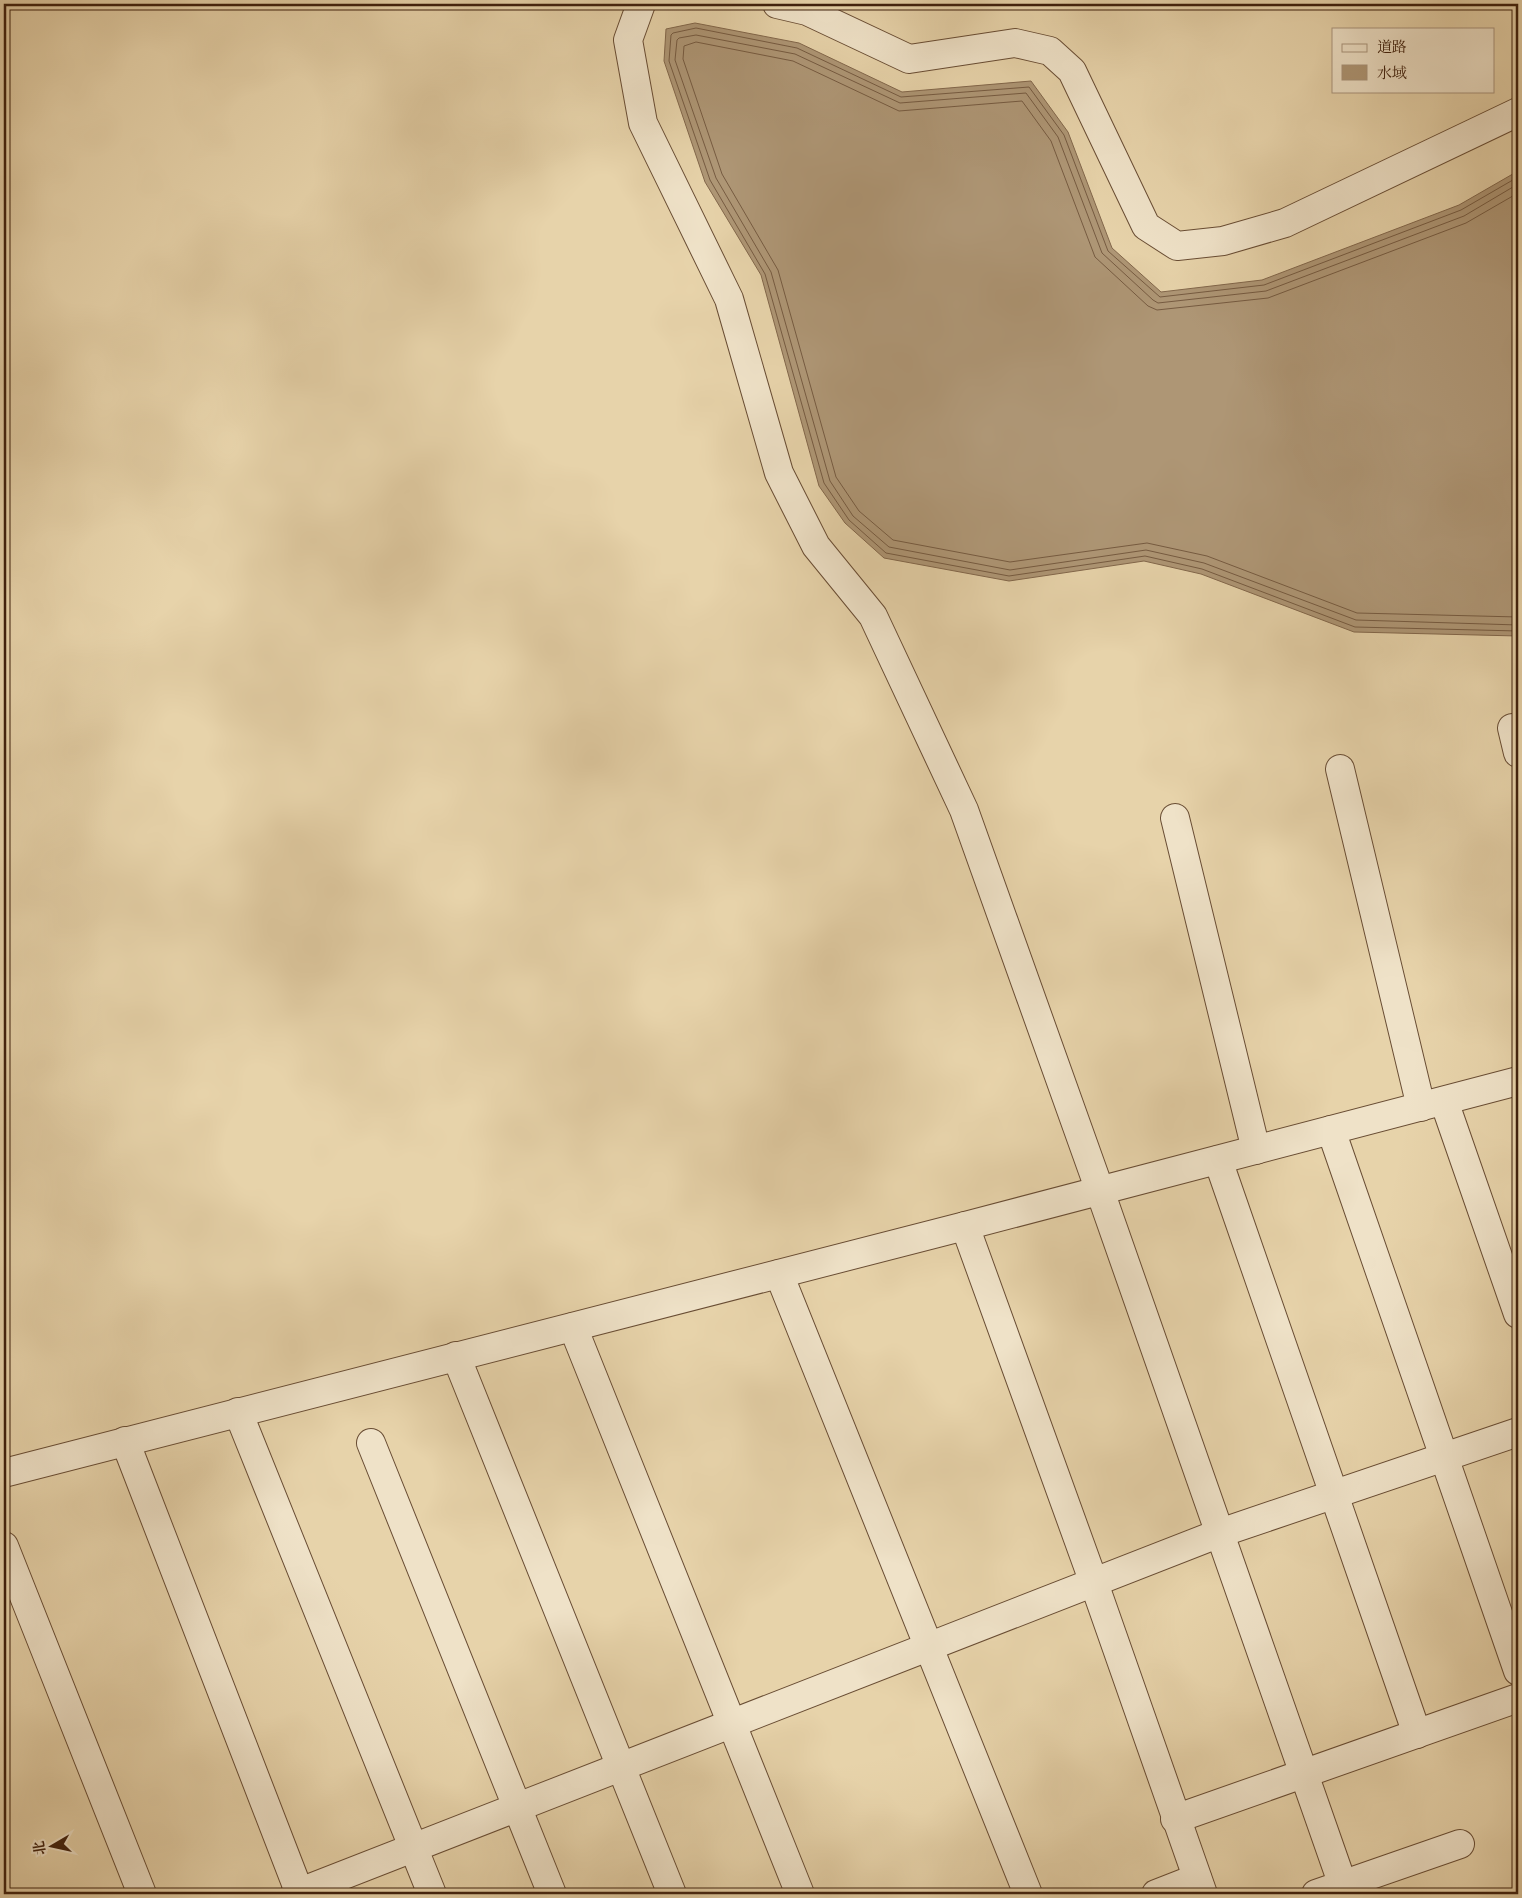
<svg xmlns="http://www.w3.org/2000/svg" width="1522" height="1898" font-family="Vollkorn,'Noto Serif SC',serif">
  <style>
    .water { fill: #ae9675; stroke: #82674b }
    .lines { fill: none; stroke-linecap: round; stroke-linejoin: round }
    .shore { stroke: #765b41; stroke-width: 1 }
    .minor-casing { stroke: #694d34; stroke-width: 30 }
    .minor { stroke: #efe2c8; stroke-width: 28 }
  </style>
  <rect width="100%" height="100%" fill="#e7d3aa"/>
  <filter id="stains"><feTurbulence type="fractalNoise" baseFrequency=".004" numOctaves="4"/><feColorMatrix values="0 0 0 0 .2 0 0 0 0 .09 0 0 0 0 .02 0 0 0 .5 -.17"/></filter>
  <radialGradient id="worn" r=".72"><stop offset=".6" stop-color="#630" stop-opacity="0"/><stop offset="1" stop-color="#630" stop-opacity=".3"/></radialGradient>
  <path class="water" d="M695,23L799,43L902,92L1031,81L1068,132L1112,248L1161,292L1262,280L1459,205L1518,171V636L1354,632L1201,574L1144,561L1009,581L884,558L845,523L819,486L761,275L705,182L664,61L666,29Z"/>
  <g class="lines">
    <g class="shore">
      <path d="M1518,177L1461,210L1264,285L1160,297L1108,251L1064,135L1029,87L901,97L797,48L696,28L673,33L671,35L669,61L710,180L765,274L824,483L849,520L886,553L1009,576L1145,556L1202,569L1355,627L1518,631"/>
      <path d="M1518,184L1464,216L1266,291L1158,303L1153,300L1102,253L1058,137L1026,93L900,103L795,54L696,35L679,38L677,40L675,60L716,178L771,272L830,481L853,516L889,547L1010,570L1146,550L1204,563L1356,620L1518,625"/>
      <path d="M1518,193L1466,223L1268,298L1157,310L1148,306L1095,257L1051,141L1022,101L899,111L793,61L696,42L684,46L683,59L722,174L778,270L836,477L859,511L893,540L1010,562L1147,543L1207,556L1357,613L1518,617"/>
    </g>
    <defs>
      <g id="minor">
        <path d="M641,4L628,40L643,123L729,299L779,473L816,546L873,616L964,810L1100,1191L1346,1894"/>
        <path d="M777,4L807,11L909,59L1015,43L1050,51L1072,71L1146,226L1177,246L1223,241L1285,223L1518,112"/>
        <path d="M1512,728L1518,753"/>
        <path d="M1340,769L1421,1107"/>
        <path d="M1175,818L1256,1150"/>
        <path d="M1444,1101L1518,1314"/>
        <path d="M1331,1130L1518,1671"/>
        <path d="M1218,1160L1417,1734"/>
        <path d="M965,1226L1094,1583L1203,1894"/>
        <path d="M779,1274L1028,1894"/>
        <path d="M573,1327L800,1894"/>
        <path d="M456,1356L672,1894"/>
        <path d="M238,1412L432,1894"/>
        <path d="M125,1441L300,1894"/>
        <path d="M371,1443L552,1894"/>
        <path d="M4,1473L965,1226L1518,1081"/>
        <path d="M4,1546L142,1894"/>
        <path d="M1175,1819L1518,1698"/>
        <path d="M295,1894L1220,1533L1518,1432"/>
        <path d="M1156,1894L1197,1878"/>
        <path d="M1316,1894L1460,1844"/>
      </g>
    </defs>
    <use href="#minor" class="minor-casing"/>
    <use href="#minor" class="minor"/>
  </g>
  <rect width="1522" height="1898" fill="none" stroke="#e7d3aa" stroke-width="20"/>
  <rect x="5" y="5" width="1512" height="1888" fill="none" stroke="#3f200d" stroke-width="2.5"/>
  <rect x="10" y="10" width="1502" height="1878" fill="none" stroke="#3f200d"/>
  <rect x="1332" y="28" width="162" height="65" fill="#efe2c8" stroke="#a9947d"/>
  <rect x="1342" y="44" width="25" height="8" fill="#efe2c8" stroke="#a9947d"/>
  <text x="1377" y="52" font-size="15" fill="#3f200d">道路</text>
  <rect x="1342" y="65" width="25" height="15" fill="#ae9675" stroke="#a9947d"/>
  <text x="1377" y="78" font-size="15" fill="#3f200d">水域</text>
  <g transform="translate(52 1846) rotate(261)" stroke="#efe2c8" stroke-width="4" paint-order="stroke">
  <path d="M0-4L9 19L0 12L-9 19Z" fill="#3f200d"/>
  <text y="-8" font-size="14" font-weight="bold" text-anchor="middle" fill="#3f200d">北</text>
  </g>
  <rect width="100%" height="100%" filter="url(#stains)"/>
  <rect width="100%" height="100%" fill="url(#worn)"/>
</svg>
